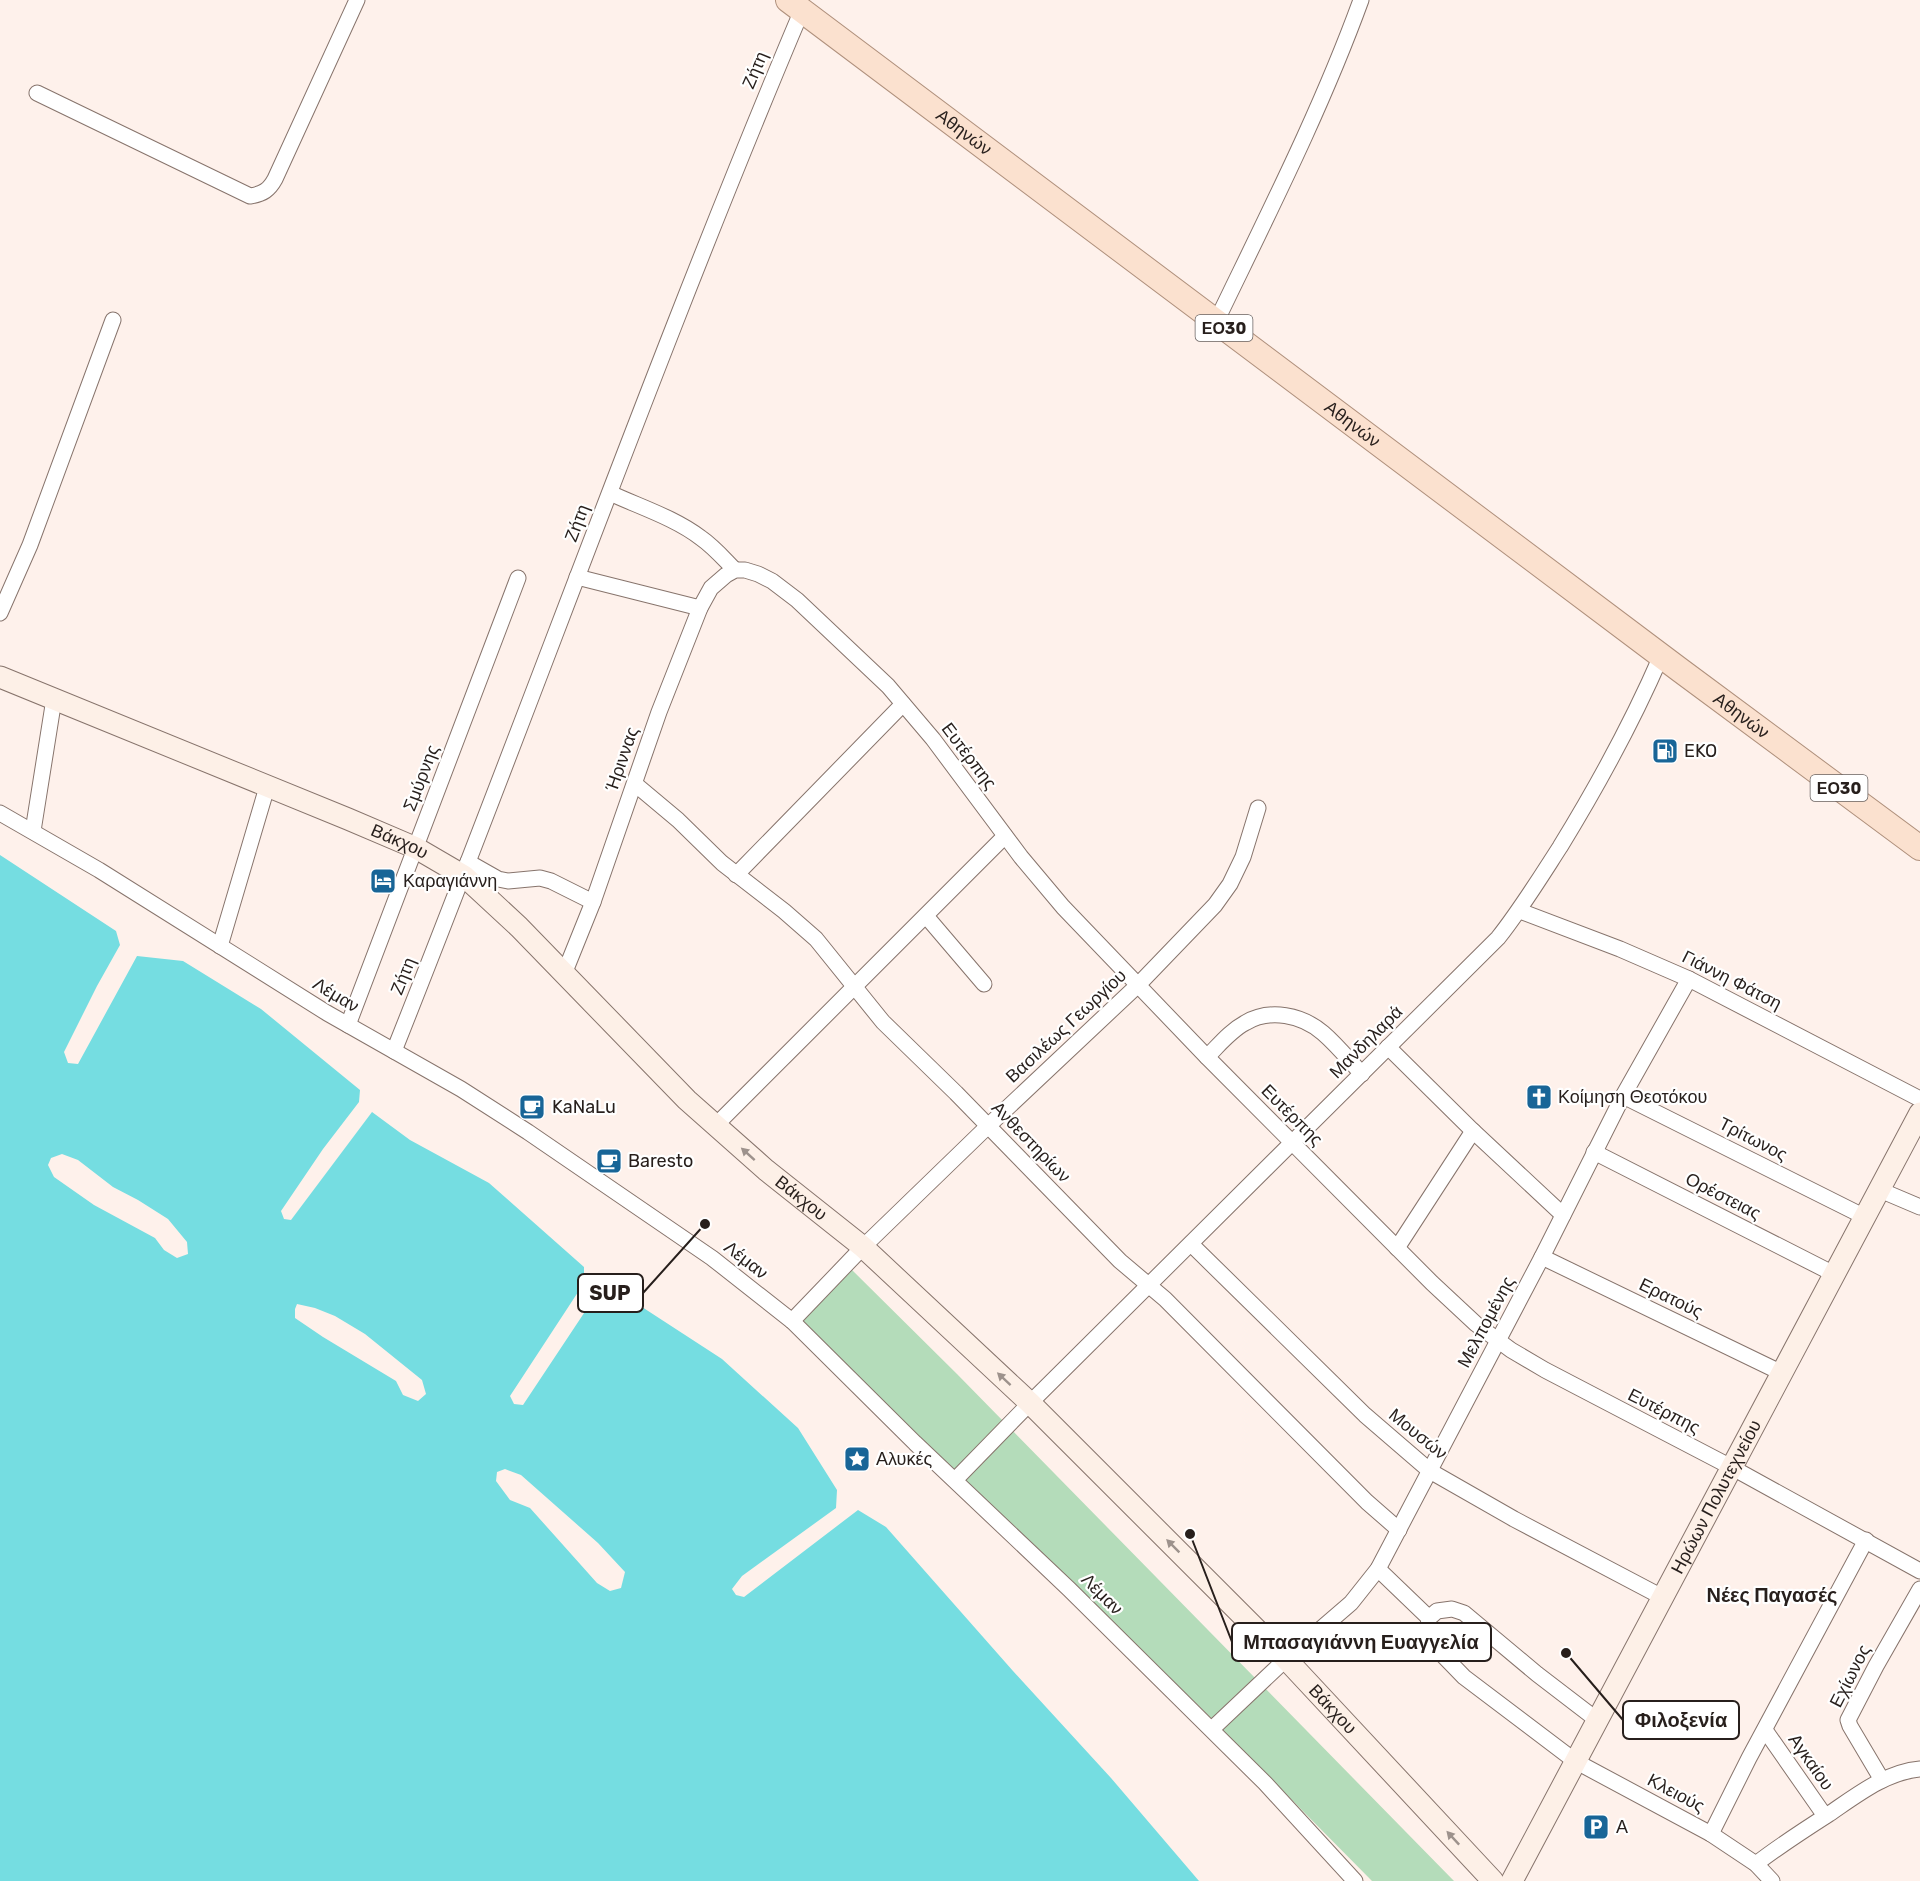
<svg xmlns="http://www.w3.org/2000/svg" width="1920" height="1881" font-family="Rubik,sans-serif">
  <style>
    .green { fill: #b4dcba }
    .water { fill: #75dde1 }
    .pier { fill: #fef1eb }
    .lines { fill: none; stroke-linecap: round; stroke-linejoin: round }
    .street-casing { stroke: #87746c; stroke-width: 17 }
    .secondary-casing { stroke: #87746c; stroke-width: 23 }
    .primary-casing { stroke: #af907c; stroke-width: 26 }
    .street { stroke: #fff; stroke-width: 15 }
    .secondary { stroke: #fdf0e7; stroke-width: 21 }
    .primary { stroke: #fbe1cf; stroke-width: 24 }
    .oneway { fill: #9d928c }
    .labels { text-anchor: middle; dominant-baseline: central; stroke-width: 4.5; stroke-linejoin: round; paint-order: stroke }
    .shield { fill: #fff; stroke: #686260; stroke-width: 1.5 }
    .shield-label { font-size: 16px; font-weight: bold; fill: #271f1c }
    .street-label { font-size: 18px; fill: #271f1c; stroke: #fff }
    .poi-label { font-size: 18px; fill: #271f1c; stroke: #fff; text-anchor: start }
    .neighbourhood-label { font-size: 20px; font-weight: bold; fill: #271f1c; stroke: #fff }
    .leader { fill: none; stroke: #271f1c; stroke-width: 2 }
    .callout-dot { fill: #271f1c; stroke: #fff; stroke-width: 2 }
    .callout { fill: #fff; stroke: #271f1c; stroke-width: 2 }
    .callout-label { font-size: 20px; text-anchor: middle; font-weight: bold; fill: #271f1c }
  </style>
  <rect width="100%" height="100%" fill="#fef1eb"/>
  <path class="green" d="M851,1269L957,1374L1454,1881H1372L1202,1709L799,1321Z"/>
  <path class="water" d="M0,855L116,931L120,945L97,986L64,1052L68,1063L78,1064L137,956L183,961L261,1009L360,1090L359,1102L323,1149L281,1211L284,1219L291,1220L372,1112L410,1140L489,1183L584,1267V1283L510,1396L514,1404L523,1405L598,1292L622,1294L722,1359L798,1428L837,1490L836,1508L742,1576L732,1589L736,1595L744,1597L858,1510L886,1527L1013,1671L1111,1778L1199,1881H0Z"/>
  <g class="pier">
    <path d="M62,1154L78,1160L113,1187L138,1200L168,1219L187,1242L188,1254L177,1258L164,1250L155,1238L94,1205L54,1177L48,1165L51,1158Z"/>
    <path d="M297,1304L315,1308L335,1316L365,1334L422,1380L426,1394L418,1401L403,1395L396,1381L323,1337L295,1318V1309Z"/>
    <path d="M505,1469L521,1475L598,1543L625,1572L621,1588L610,1591L597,1583L530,1508L510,1500L496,1481L497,1472Z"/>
  </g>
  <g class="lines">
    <defs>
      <g id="street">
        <path d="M37,93L250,196C263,194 269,190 275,179L357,0"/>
        <path d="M1216,322C1267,216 1321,110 1361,0"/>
        <path d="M610,493C640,507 675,518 701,538C714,547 724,559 735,570"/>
        <path d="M577,577L700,608"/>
        <path d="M0,613L30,545L113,320"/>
        <path d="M635,784L678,820L722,863L784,911L816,939L883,1022L956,1093L1120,1261L1165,1299L1367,1502L1399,1530"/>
        <path d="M0,813L99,870L327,1013L461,1089L528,1132L712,1258L792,1321L915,1443L1069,1589L1265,1783L1355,1881"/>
        <path d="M33,831L54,699"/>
        <path d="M468,862L498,879L508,881L540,878L551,881L593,902"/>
        <path d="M736,875L903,704"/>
        <path d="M1520,911L1620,949L1689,979L1920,1099"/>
        <path d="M926,916L984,984"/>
        <path d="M220,946L267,787"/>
        <path d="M564,974L593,902L659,712L700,608L711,588L726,575L735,570H745L758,574L772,581L797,600L888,686L933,739L1021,857L1063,907L1207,1057L1432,1283L1476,1324L1511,1350L1545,1370L1731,1467L1920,1571"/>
        <path d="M348,1025L518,578"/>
        <path d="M1388,1047L1473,1131L1563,1215"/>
        <path d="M394,1051C532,705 657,353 802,10"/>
        <path d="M1207,1057C1219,1045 1230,1031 1245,1023C1270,1008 1302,1015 1323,1033C1337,1045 1349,1060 1362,1074"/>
        <path d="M1623,1096L1865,1217"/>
        <path d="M716,1125L1005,836"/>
        <path d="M1594,1152L1834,1274"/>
        <path d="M1880,1190L1920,1207"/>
        <path d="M1191,1244L1365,1415L1430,1471L1514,1519L1662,1597"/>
        <path d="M1397,1248L1473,1131"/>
        <path d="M1542,1257L1782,1373"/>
        <path d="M792,1321L863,1247L987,1127L1138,985L1215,905L1230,884L1243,857L1258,808"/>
        <path d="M955,1480L1030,1403L1498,938C1521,909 1540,878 1560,847C1598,785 1632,723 1661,656"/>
        <path d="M1378,1569L1429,1618"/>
        <path d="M1597,1720L1537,1674L1464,1613L1452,1609L1437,1611L1429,1618L1428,1627L1433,1645L1464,1677L1575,1761L1711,1834L1756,1864L1772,1881"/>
        <path d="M1212,1729L1286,1659L1351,1603L1378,1569L1542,1257L1623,1096L1689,979"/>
        <path d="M1765,1730L1825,1816"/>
        <path d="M1882,1780L1850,1726L1848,1720L1876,1666L1920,1589"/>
        <path d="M1711,1834L1749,1758L1866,1540"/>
        <path d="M1756,1864C1779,1846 1804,1830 1829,1814C1857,1795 1886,1772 1920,1769"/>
      </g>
      <g id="secondary">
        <path id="s1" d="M0,677L348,819L416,848L464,876L519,927L687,1100L766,1170L863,1247L1030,1403L1286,1659L1493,1881"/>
        <path id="s2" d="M1512,1881L1920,1113"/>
      </g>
      <g id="primary">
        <path id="s3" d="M788,0L1680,670L1920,848"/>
      </g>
    </defs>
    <use href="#street" class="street-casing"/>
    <use href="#secondary" class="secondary-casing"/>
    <use href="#primary" class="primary-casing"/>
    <use href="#street" class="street"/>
    <use href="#secondary" class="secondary"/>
    <use href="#primary" class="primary"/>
  </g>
  <defs><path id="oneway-solid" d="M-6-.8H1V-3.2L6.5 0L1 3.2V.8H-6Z" transform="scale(1.5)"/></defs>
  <g class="oneway">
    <use href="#oneway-solid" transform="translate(748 1154) rotate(-138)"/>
    <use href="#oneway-solid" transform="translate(1004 1379) rotate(-137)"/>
    <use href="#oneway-solid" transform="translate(1173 1546) rotate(-135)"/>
    <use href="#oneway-solid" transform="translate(1453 1838) rotate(-133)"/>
  </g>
  <defs>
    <symbol id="fuel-square" viewBox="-11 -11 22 22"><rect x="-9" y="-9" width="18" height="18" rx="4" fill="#186597" stroke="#fff"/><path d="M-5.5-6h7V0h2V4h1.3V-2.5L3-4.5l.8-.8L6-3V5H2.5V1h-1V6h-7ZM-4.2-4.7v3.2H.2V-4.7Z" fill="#fff"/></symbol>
    <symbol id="hotel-square" viewBox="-11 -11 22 22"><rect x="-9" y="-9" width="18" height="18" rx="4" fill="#186597" stroke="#fff"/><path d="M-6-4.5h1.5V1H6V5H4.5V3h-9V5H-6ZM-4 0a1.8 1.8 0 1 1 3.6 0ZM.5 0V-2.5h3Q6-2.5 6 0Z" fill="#fff"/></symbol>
    <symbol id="church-square" viewBox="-11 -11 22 22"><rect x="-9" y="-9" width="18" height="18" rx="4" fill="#186597" stroke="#fff"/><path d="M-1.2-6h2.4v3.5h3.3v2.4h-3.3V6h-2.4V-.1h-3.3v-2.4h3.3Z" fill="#fff"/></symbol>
    <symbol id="cafe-square" viewBox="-11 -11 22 22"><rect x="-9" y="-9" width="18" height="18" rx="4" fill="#186597" stroke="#fff"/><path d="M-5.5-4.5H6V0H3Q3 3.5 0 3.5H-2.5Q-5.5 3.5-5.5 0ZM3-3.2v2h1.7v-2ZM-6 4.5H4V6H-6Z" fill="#fff"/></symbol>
    <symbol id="sight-square" viewBox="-11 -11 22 22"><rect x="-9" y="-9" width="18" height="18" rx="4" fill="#186597" stroke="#fff"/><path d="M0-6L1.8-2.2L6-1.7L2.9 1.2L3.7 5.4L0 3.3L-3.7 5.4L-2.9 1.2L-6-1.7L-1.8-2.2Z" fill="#fff"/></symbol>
    <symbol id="parking-square" viewBox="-11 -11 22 22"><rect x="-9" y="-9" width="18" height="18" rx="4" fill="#186597" stroke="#fff"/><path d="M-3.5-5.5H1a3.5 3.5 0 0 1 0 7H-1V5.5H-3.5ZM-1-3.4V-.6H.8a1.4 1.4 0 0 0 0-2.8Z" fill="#fff"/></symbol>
  </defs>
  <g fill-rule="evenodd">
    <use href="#fuel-square" x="1650" y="736" width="30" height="30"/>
    <use href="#hotel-square" x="368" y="866" width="30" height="30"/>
    <use href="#church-square" x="1524" y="1082" width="30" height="30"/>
    <use href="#cafe-square" x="517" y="1092" width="30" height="30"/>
    <use href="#cafe-square" x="594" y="1146" width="30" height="30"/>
    <use href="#sight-square" x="842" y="1444" width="30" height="30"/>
    <use href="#parking-square" x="1581" y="1812" width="30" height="30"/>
  </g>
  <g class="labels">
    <g class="shield">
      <rect x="1195.5" y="315" width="57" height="26" rx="4.5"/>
      <rect x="1810.5" y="775" width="57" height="26" rx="4.5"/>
    </g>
    <g class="shield-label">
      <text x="1224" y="328">ΕΟ30</text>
      <text x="1839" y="788">ΕΟ30</text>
    </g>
    <g class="street-label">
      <text transform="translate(755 70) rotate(-67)">Ζήτη</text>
      <text stroke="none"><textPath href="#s3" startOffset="220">Αθηνών</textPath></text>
      <text stroke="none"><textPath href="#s3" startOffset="706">Αθηνών</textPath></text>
      <text transform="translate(577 523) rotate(-69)">Ζήτη</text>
      <text stroke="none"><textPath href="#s3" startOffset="1192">Αθηνών</textPath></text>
      <text transform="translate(969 756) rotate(53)">Ευτέρπης</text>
      <text transform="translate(622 759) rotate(-71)">Ήριννας</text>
      <text transform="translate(421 778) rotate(-69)">Σμύρνης</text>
      <text stroke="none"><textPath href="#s1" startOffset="432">Βάκχου</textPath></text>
      <text transform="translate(403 976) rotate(-68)">Ζήτη</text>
      <text transform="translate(1732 980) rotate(27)">Γιάννη Φάτση</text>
      <text transform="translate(336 995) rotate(31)">Λέμαν</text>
      <text transform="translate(1066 1026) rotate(-43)">Βασιλέως Γεωργίου</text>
      <text transform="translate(1366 1042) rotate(-45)">Μανδηλαρά</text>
      <text transform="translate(1292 1115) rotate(45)">Ευτέρπης</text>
      <text transform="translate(1753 1139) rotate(27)">Τρίτωνος</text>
      <text transform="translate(1031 1142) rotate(46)">Ανθεστηρίων</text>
      <text transform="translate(1723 1196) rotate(27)">Ορέστειας</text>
      <text stroke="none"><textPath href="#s1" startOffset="972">Βάκχου</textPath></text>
      <text transform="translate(746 1260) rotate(38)">Λέμαν</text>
      <text transform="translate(1671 1298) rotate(26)">Ερατούς</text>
      <text transform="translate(1486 1322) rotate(-62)">Μελπομένης</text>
      <text transform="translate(1664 1411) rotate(27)">Ευτέρπης</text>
      <text transform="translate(1418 1434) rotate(39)">Μουσών</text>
      <text stroke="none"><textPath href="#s2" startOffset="435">Ηρώων Πολυτεχνείου</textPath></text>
      <text transform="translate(1102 1594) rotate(45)">Λέμαν</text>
      <text transform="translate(1850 1676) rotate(-63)">Εχίωνος</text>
      <text stroke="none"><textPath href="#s1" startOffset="1710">Βάκχου</textPath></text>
      <text transform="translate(1811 1762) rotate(55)">Αγκαίου</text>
      <text transform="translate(1676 1793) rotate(28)">Κλειούς</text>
    </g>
    <g class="poi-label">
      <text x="1684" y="751">EKO</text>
      <text x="403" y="881">Καραγιάννη</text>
      <text x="1558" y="1097">Κοίμηση Θεοτόκου</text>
      <text x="552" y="1107">KaNaLu</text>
      <text x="628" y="1161">Baresto</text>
      <text x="876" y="1459">Αλυκές</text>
      <text x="1616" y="1827">Α</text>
    </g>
    <g class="neighbourhood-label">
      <text x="1772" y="1595">Νέες Παγασές</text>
    </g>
  </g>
  <path class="leader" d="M705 1224L643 1293M1190 1534L1232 1642M1566 1653L1623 1720"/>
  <g class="callout-dot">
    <circle cx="705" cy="1224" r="6"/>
    <circle cx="1190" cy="1534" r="6"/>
    <circle cx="1566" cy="1653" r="6"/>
  </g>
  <g class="callout">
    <rect x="578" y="1274" width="65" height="38" rx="6"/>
    <rect x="1232" y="1623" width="259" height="38" rx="6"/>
    <rect x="1623" y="1701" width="116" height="38" rx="6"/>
  </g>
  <g class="callout-label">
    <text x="610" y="1300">SUP</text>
    <text x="1361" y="1649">Μπασαγιάννη Ευαγγελία</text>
    <text x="1681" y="1727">Φιλοξενία</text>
  </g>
</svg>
